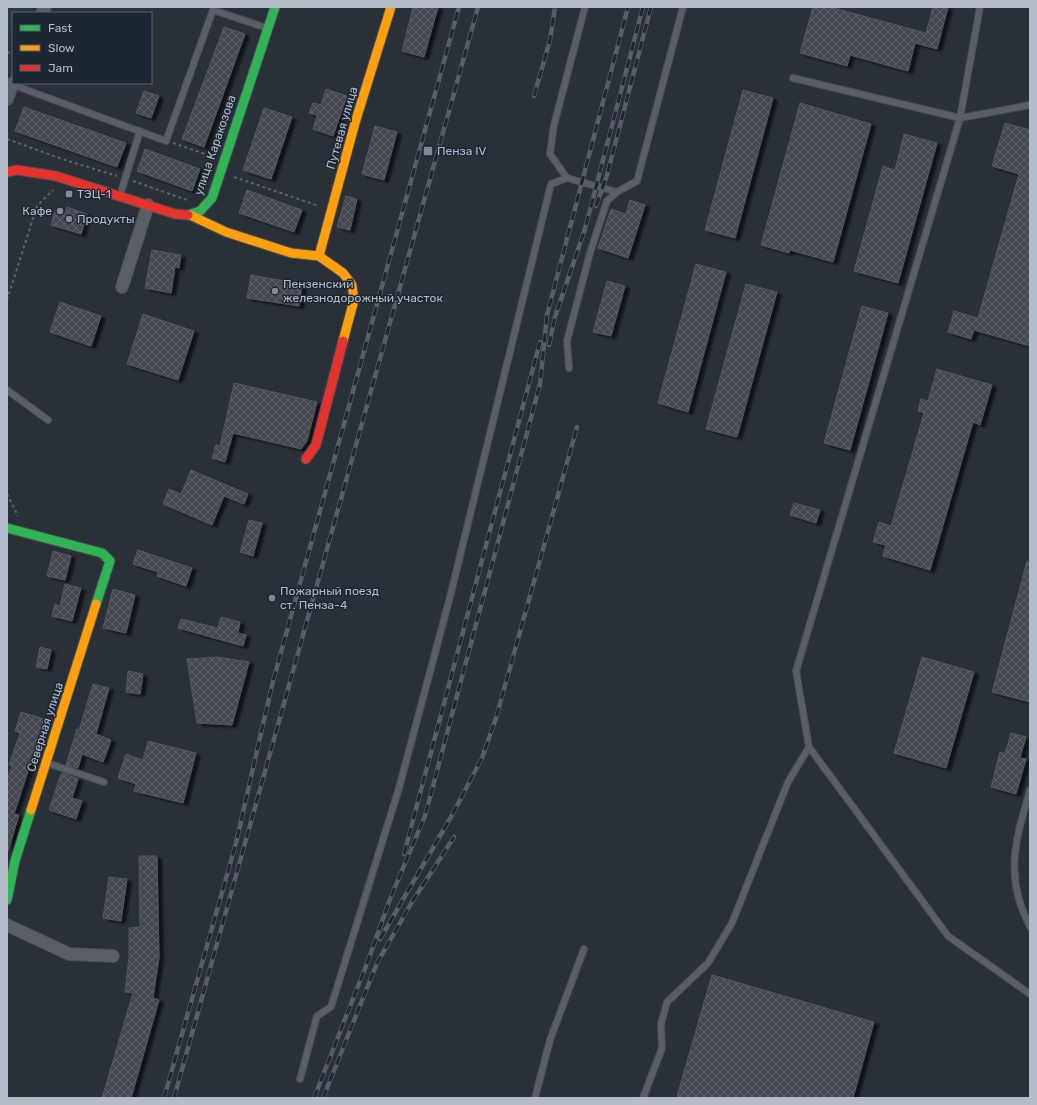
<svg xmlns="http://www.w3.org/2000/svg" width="1037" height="1105" font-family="Rubik,sans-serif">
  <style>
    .forest { fill: url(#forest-crowns) }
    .building { fill: url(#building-cross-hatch); stroke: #52575f; filter: url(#shadow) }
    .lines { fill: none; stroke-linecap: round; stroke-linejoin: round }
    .lane-casing { stroke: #484c53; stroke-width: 8 }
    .street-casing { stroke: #484c53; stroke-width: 14 }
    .fast-casing { stroke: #484c53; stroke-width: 11 }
    .slow-casing { stroke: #484c53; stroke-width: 11 }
    .jam-casing { stroke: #484c53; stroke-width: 11 }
    .path { stroke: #5d636a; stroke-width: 2; stroke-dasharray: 3 3; stroke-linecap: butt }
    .lane { stroke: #5a5e66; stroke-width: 6 }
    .street { stroke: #5a5e66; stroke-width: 12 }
    .fast { stroke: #30b455; stroke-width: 9 }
    .slow { stroke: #ff9f0a; stroke-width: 9 }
    .jam { stroke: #e5322d; stroke-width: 9 }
    .rail-casing { stroke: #595d64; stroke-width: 4.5 }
    .rail { stroke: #1d2633; stroke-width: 3; stroke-dasharray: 9; stroke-linecap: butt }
    .poi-dot { fill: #848b96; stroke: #1d2633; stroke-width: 1.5 }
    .labels { text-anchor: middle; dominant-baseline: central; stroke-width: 3; stroke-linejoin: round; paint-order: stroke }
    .street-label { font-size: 12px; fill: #b4bcc9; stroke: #1d2633 }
    .poi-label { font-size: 12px; fill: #b4bcc9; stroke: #1d2633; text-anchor: start }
  </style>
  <defs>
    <pattern id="forest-crowns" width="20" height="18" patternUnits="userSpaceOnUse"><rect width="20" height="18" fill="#273a3e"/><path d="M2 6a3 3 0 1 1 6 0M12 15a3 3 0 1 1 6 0" fill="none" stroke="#445559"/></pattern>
    <pattern id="building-cross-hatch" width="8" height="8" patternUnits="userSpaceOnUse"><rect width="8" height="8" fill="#444950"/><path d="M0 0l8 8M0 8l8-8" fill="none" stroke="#5d6168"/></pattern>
    <filter id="shadow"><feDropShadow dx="4.5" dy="2.5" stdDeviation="1" flood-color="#0009"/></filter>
  </defs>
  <rect width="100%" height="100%" fill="#2a3038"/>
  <path class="forest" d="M7,7H35L32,13H13V29L7,32Z"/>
  <g class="building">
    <path d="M413,7H438L424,57L402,51Z"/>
    <path d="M813,7H830L926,33L933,7H948L937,49L915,43L908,71L850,55L847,66L800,53Z"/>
    <path d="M224,27L245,34L204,147L182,139Z"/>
    <path d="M326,89L347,96L333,136L313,129L317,115L309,113L313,103L321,105Z"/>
    <path d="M743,90L773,98L735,238L705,230Z"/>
    <path d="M144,91L159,96L151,118L136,113Z"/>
    <path d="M800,103L871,124L833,262L790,250L789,253L761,245Z"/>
    <path d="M24,107L126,143L117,167L15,131Z"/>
    <path d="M264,108L292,117L271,179L243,170Z"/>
    <path d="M1005,123L1030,130V346L974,330L971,339L948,332L954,311L978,318L1019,174L992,166Z"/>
    <path d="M375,126L397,132L384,180L362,174Z"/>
    <path d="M904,134L937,143L898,283L854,271L883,166L895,170Z"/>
    <path d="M145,149L200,169L192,191L137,171Z"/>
    <path d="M247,190L302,210L294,232L239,213Z"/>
    <path d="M346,196L357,199L350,230L337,227Z"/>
    <path d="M630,200L645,205L628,258L598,248L611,209L626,214Z"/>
    <path d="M67,207L87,214L81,234L51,225L55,210L65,213Z"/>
    <path d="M152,250L181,255L179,268L175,267L171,293L145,288Z"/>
    <path d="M696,264L726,272L688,412L658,403Z"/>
    <path d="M251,275L302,284L299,306L247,298Z"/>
    <path d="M607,281L625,286L611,336L593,332Z"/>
    <path d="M746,284L777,292L737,437L706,429Z"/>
    <path d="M60,302L101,316L91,346L50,332Z"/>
    <path d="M862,306L888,313L850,450L824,443Z"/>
    <path d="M143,314L194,331L178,380L127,364Z"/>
    <path d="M937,369L992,385L980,425L973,422L930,570L883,556L886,545L873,542L879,522L891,526L924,413L918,411L921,399L928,401Z"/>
    <path d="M234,383L317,402L307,441L301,449L233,433L225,462L212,458L216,445L220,446Z"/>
    <path d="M191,470L248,494L244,504L224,496L212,525L163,504L169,489L181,494Z"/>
    <path d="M794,503L820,510L816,523L790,515Z"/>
    <path d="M249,520L262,523L253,556L240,552Z"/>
    <path d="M138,550L192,568L186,586L157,576L158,572L133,564Z"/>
    <path d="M53,551L71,556L65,580L47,576Z"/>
    <path d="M1027,561L1030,562V702L992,692Z"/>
    <path d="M65,584L81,588L72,621L52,616L55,604L60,606Z"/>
    <path d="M113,589L135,595L126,633L103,628Z"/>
    <path d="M221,617L240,622L238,633L246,635L243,646L178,628L181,619L218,628Z"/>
    <path d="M40,647L51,650L47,669L36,667Z"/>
    <path d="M217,657L249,662L232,725L197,723L187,659Z"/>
    <path d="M922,657L974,672L946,768L894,753Z"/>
    <path d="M128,671L143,674L140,694L126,692Z"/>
    <path d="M93,684L109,688L96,734L111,740L103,762L82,754L78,768L66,765L77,729L79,730Z"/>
    <path d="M21,712L45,719L14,814L19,815L8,851L7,780L12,766L9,765L20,733L15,731Z"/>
    <path d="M1011,733L1026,737L1020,758L1026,759L1016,794L991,787L1000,752L1005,754Z"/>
    <path d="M148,741L196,753L183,803L134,791L136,784L118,778L126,754L143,760Z"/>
    <path d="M63,773L78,779L72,798L82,801L76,819L49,810L61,774Z"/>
    <path d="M139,856H157L159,957L153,998L159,1000L131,1098H102L133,993L125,992L129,957V928L140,927Z"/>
    <path d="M109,877L127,879L121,921L103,918Z"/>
    <path d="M712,975L874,1022L853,1098H684L677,1096Z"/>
  </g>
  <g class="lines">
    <defs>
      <g id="lane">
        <path d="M585,7L554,125L550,154L567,178L617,192L637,181L683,7"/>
        <path d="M980,7L960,118L796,671L809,747L948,936L1030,994"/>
        <path d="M213,10L267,28"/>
        <path d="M793,78L960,118L1030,105"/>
        <path d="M13,85L166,141L214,7"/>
        <path d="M120,195L140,131"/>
        <path d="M569,368L567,341L590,253L607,201L617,192"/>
        <path d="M7,390L48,420"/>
        <path d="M47,763L104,782"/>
        <path d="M1030,790C1015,842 1004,876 1030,927"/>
        <path d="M300,1079L317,1016L331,1007L399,788L450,597L551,184L567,178"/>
        <path d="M535,1098L550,1040L584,949"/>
        <path d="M643,1098L662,1048L661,1024L667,1002L708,963L732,923L788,782L809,747"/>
      </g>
      <g id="street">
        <path d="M42,13L45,7"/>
        <path d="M7,99L13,83"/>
        <path d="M122,287L148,205"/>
        <path d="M7,925L69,954L113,956"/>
      </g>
      <g id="fast">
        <path d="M188,215L200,211L212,198L275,7"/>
        <path d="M7,528L102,553L110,561L96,604"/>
        <path d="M7,900L15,861L31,810"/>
      </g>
      <g id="slow">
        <path d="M190,215L226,232L291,253L319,256L343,273L352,285L354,300L343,341"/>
        <path d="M319,256L355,123L391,7"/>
        <path d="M31,810L96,604"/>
      </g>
      <g id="jam">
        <path d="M7,172L17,170L56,176L175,214L188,215"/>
        <path d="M306,459L316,445L343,341"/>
      </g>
    </defs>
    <use href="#lane" class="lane-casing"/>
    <use href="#street" class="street-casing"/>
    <use href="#fast" class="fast-casing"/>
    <use href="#slow" class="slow-casing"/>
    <use href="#jam" class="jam-casing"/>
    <g class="path">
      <path d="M7,52L13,54"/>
      <path d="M7,139L62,159L117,176"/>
      <path d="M173,143L211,156"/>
      <path d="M234,177L319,206"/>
      <path d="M133,181L187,200"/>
      <path d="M7,300L37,206L53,190"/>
      <path d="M7,494L18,516"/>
    </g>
    <use href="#lane" class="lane"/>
    <use href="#street" class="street"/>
    <use href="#fast" class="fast"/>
    <use href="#slow" class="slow"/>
    <use href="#jam" class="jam"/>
    <defs>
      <g id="rail">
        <path d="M534,96L550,40L555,7"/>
        <path d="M596,206L607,175L651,7"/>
        <path d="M549,345L555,317L585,229L643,7"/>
        <path d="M404,854L540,342"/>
        <path d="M380,939L451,817L482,758L496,718L577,427"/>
        <path d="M164,1098L236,843L272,685L459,7"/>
        <path d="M174,1098L478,7"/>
        <path d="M314,1098L368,961L390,899L425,816L540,384L547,315L628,7"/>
        <path d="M323,1098L377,963L412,902L454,837"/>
      </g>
    </defs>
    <use href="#rail" class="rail-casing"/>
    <use href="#rail" class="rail"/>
  </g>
  <g class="poi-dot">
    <rect x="423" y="146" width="10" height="10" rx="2"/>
    <rect x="65" y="190" width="8" height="8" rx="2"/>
    <circle cx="60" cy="211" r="4"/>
    <circle cx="69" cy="219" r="4"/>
    <circle cx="275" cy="291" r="4"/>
    <circle cx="272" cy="598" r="4"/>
  </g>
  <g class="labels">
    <g class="street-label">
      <text transform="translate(342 128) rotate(-74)">Путевая улица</text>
      <text transform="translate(215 145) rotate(-71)">улица Каракозова</text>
      <text transform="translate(45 727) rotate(-72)">Северная улица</text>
    </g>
    <g class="poi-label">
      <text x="437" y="151">Пенза IV</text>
      <text x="77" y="194">ТЭЦ-1</text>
      <text x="52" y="211" text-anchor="end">Кафе</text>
      <text x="77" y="219">Продукты</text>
      <text x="283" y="284">Пензенский<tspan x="283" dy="14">железнодорожный участок</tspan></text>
      <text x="280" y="591">Пожарный поезд<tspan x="280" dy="14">ст. Пенза-4</tspan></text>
    </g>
  </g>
  <rect width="1037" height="1105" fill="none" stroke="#b4bcc9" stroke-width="16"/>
  <rect x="12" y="12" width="140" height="72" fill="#1d2633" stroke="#59626f"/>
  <rect x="20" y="25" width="20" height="6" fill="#30b455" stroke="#59626f"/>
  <text x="48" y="32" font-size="12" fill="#b4bcc9">Fast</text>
  <rect x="20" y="45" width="20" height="6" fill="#ff9f0a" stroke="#59626f"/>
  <text x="48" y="52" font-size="12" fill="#b4bcc9">Slow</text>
  <rect x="20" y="65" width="20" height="6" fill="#e5322d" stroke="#59626f"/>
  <text x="48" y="72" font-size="12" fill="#b4bcc9">Jam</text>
</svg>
